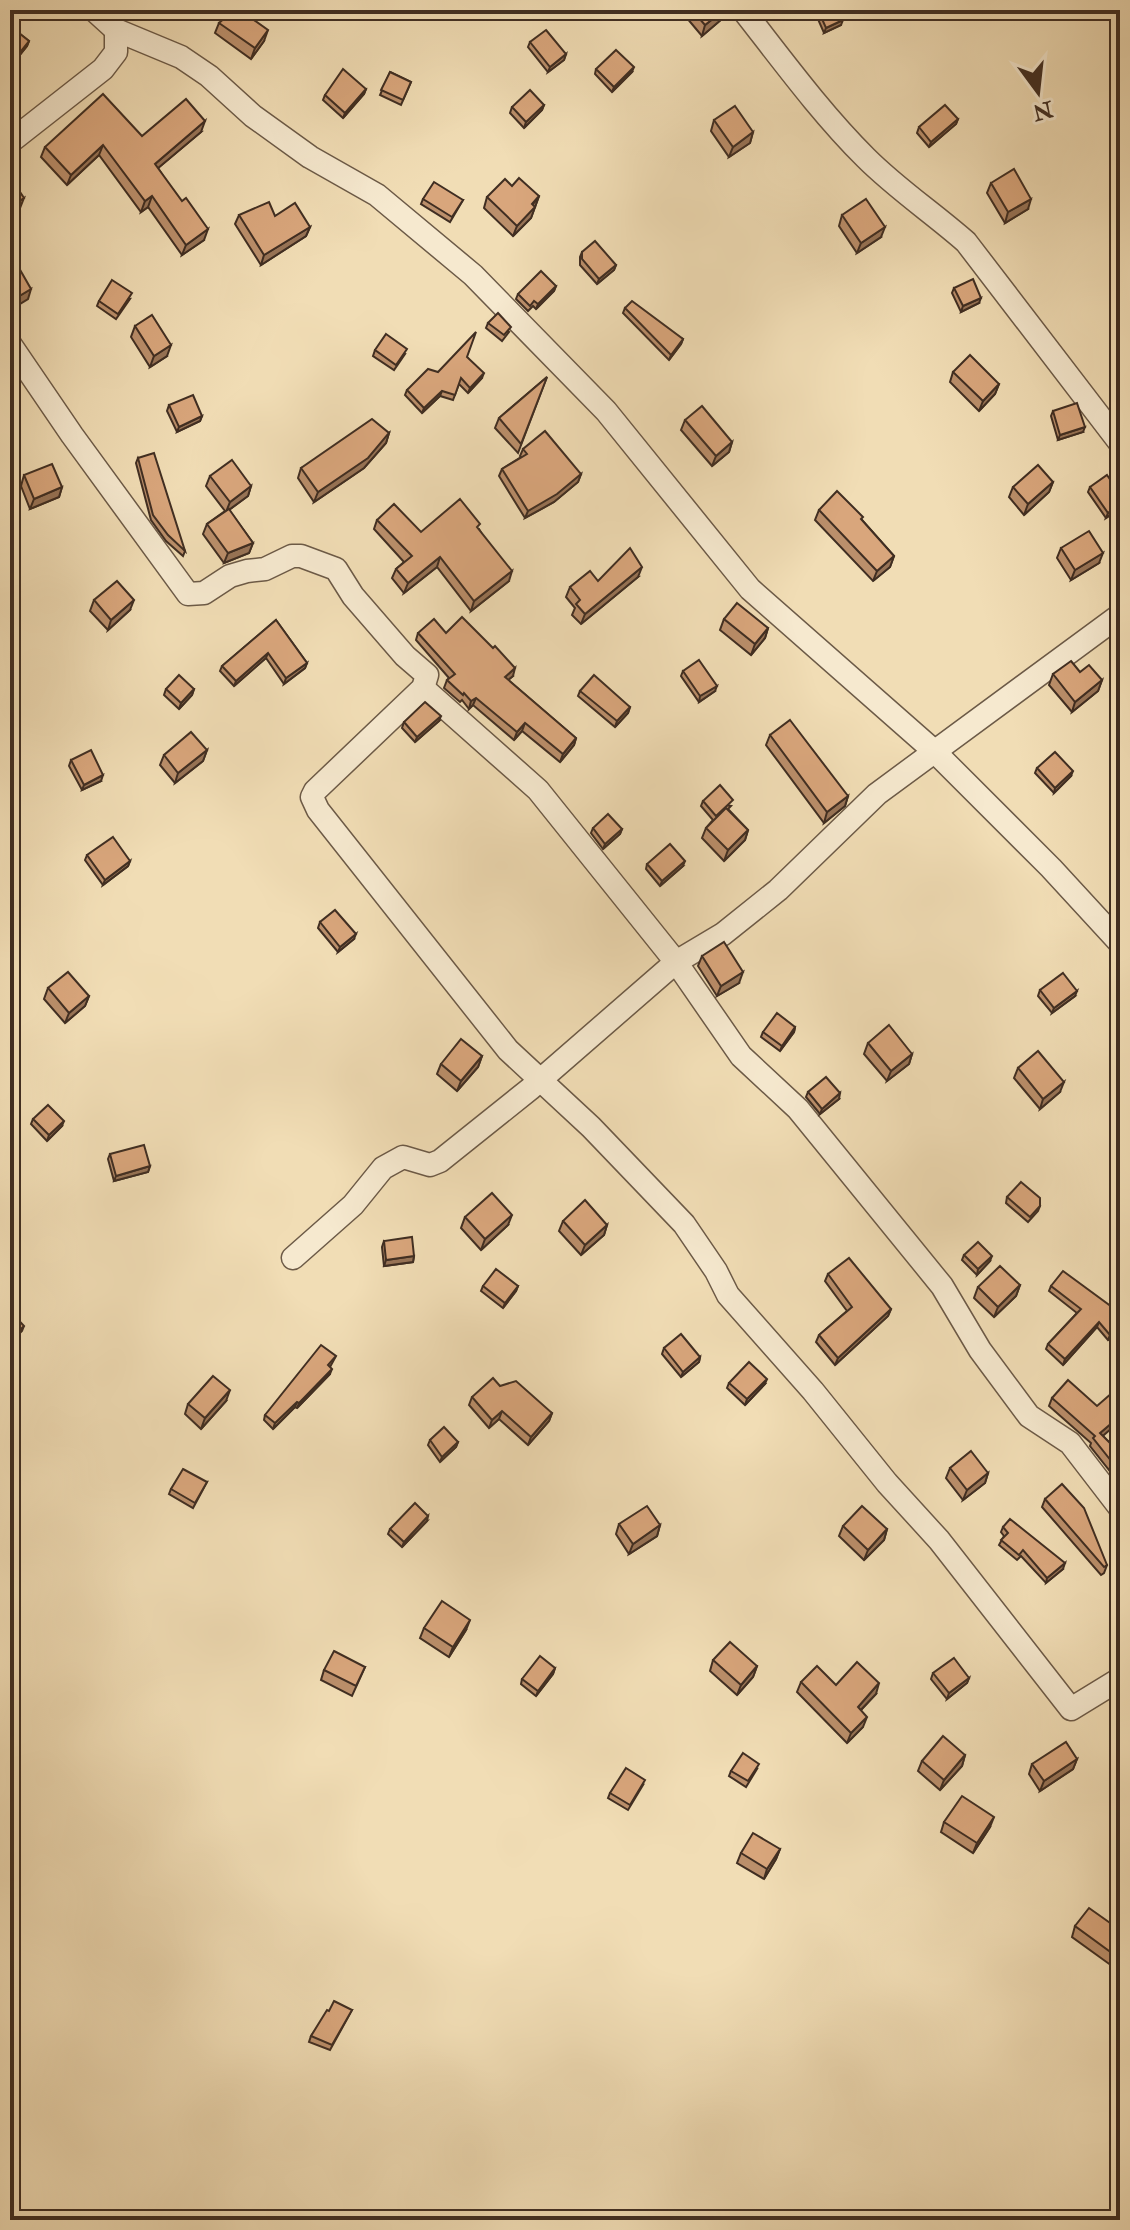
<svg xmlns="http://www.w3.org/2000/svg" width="1130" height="2230" font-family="'IM FELL Double Pica',serif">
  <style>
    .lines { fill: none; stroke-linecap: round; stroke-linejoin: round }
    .minor-casing { stroke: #6c5a47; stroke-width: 25 }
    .minor { stroke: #f6e9cf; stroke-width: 22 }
    .wall { fill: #bb8f6b; stroke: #402e22; stroke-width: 2 }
    .shaded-wall { fill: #987457; stroke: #402e22; stroke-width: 2 }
    .building { fill: #d9a67c; stroke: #402e22; stroke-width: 2 }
  </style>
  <rect width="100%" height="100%" fill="#f1ddb5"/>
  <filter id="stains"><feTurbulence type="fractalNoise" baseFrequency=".0025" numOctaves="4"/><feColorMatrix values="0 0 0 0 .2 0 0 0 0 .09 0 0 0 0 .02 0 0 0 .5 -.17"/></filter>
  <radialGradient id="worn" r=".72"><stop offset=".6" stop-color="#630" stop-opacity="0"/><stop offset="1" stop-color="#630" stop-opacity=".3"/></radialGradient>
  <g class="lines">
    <defs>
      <g id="minor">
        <path d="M94,10L116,30L181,57L209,76L253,116L310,157L377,195L473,275L606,411L750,589L934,751L1051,868L1120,943"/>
        <path d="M743,10C783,61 820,112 866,158C897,189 933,213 966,242L1120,443"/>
        <path d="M10,142L103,69L116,52V30"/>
        <path d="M10,344L72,435L188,594L204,593L230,576L247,571L265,569L292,556H301L336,569L353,596L405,656L427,675L423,688L315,791L312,797L318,810L508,1050L591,1127L684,1224L716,1271L728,1295L813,1391L887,1483L939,1540L1071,1709L1120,1679"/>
        <path d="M423,688L538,790L676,962L741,1056L798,1109L942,1286L980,1350L1029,1416L1070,1443L1120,1508"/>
        <path d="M293,1258L353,1205L383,1168L403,1157L430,1165L440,1161L530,1089L676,962L723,934L778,890L877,794L1120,615"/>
      </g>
    </defs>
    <use href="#minor" class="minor-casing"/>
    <use href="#minor" class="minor"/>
  </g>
  <g class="wall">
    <path d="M688,10H730L729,13L702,36L686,17Z"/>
    <path d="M814,10H839L841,25L824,33Z"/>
    <path d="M219,23L264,41L251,59L215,33Z"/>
    <path d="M10,26L29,41L27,46L15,61L10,57Z"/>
    <path d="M530,42L566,54L564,60L548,72L528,47Z"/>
    <path d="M596,69L632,72L612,92L595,74Z"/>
    <path d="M390,72L411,82L401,105L380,95Z"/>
    <path d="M366,89L364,94L343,118L323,100L325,95Z"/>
    <path d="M544,105L542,110L524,128L510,113L512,107Z"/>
    <path d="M958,119L956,124L929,147L917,133L919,127Z"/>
    <path d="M714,120L753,132L750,143L729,157L711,131Z"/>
    <path d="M201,132L158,168L204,240L182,255L148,207L141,212L99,155L67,185L41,157L45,147L142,136Z"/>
    <path d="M991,183L1028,209L1005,223L987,193Z"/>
    <path d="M512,186L539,196L531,218L513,236L484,208L487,197Z"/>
    <path d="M423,199L463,200L450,222L421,204Z"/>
    <path d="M239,215L310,227L306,236L261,265L235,224Z"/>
    <path d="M842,215L881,237L857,253L839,226Z"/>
    <path d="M582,252L616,265L614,270L597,284L580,265V257Z"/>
    <path d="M556,286L554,291L536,309L533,306L528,311L516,299L518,294Z"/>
    <path d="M954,288L979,303L961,312L952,293Z"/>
    <path d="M130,299L116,319L97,306L99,301Z"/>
    <path d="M625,308L683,339L681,344L669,360L623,313Z"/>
    <path d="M488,323L509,332L502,341L486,328Z"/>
    <path d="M135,326L167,356L150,367L131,337Z"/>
    <path d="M375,350L405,354L394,370L373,356Z"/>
    <path d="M467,357L482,378L468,393L459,384L453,400L440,396L422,413L405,395L407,390Z"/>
    <path d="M953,372L999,384L995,394L979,411L950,382Z"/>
    <path d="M547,377L518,453L495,428L499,418Z"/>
    <path d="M169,405L202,416L200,421L177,432L167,411Z"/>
    <path d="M1053,411L1083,432L1058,440L1051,416Z"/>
    <path d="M685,420L732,442L729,452L712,466L681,430Z"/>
    <path d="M389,433L386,443L364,468L314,502L298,478L301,468Z"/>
    <path d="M523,449L581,474L578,482L554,502L525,518L499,476L502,469L521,457L520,456Z"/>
    <path d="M138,458L185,551L183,556L166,541L151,520L136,463Z"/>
    <path d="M24,475L62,487L59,497L30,509L21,486Z"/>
    <path d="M210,476L251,486L248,496L229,510L253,543L249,553L224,563L203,534L207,524L225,511L206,486Z"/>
    <path d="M1053,482L1049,492L1024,515L1009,497L1013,487Z"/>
    <path d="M1090,487L1120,494V508L1106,518L1088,492Z"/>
    <path d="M819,510L862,520L894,556L890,567L873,581L815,520Z"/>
    <path d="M377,520L421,532L479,529L509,581L471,611L437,567L404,593L392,578L396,569L404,562L374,529Z"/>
    <path d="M1061,548L1099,563L1071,580L1057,558Z"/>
    <path d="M638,577L581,624L572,615L575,608L566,597L570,587L598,581Z"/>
    <path d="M94,600L130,610L108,630L90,611Z"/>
    <path d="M724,619L768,628L765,638L751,655L720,630Z"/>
    <path d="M276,620L307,663L305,668L284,684L266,658L234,686L220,671L222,666Z"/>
    <path d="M418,633H446L513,676L508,680L576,738L574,745L560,762L522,731L514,740L473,705L469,709L462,700L460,702L444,688L447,680L449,678L416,640Z"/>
    <path d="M683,671L715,691L699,702L681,676Z"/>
    <path d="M1080,672L1102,680L1098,691L1072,712L1049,685L1053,674Z"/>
    <path d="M166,689H194L192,695L179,709L164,695Z"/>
    <path d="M580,691L630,707L628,713L615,727L578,696Z"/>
    <path d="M439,721L415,742L402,728L404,722Z"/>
    <path d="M770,735L848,796L845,806L824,823L766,745Z"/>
    <path d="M207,750L203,761L175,783L160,765L164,755Z"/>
    <path d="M71,760L101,781L82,790L69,766Z"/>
    <path d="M1037,768L1071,776L1054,793L1035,773Z"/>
    <path d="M703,801L731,806L728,809L748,830L745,840L724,861L702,838L706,828L713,820L701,806Z"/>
    <path d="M593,828L622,829L620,834L603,849L591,833Z"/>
    <path d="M1120,852V871L1113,864L1117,853Z"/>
    <path d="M87,855L130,861L128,866L103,885L85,860Z"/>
    <path d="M647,864L683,866L660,886L646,869Z"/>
    <path d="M320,922L354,939L338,952L318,928Z"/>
    <path d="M702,956L739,983L717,996L698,966Z"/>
    <path d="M48,988L89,996L85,1006L65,1023L44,999Z"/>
    <path d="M1040,990L1075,996L1052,1013L1038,996Z"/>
    <path d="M795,1027L794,1032L780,1051L761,1037L763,1032Z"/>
    <path d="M868,1043L912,1054L909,1064L887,1081L864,1054Z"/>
    <path d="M482,1056L478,1067L457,1091L437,1074L441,1064Z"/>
    <path d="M1018,1068L1060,1092L1040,1109L1014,1078Z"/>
    <path d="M808,1092L839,1099L820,1114L806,1097Z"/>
    <path d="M33,1119L62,1126L47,1141L31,1124Z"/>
    <path d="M110,1154L150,1166L148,1172L114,1181L108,1159Z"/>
    <path d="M1007,1197L1040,1206L1038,1211L1028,1222L1006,1203Z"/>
    <path d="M465,1217L508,1225L481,1250L461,1228Z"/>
    <path d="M563,1221L607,1225L604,1235L581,1255L559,1231Z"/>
    <path d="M384,1241L414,1256L413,1262L384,1266L382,1247Z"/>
    <path d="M964,1255L990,1261L977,1275L962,1260Z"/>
    <path d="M828,1274L891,1309L888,1316L835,1365L816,1342L819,1335L847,1311L825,1281Z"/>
    <path d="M1020,1285L1016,1296L994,1317L974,1298L978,1287Z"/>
    <path d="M483,1286H518L516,1291L503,1308L481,1291Z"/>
    <path d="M1051,1286L1120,1316V1330L1108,1340L1097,1327L1063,1365L1046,1349L1048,1344L1077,1313L1049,1291Z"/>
    <path d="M664,1348L700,1357L699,1362L681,1377L662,1354Z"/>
    <path d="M336,1356L330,1367V1374L297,1408L295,1407L273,1429L264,1420L265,1415Z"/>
    <path d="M729,1383L765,1384L745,1405L727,1388Z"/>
    <path d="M500,1386L552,1413L549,1421L528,1445L499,1419L489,1428L469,1405L472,1397Z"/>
    <path d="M1052,1398L1103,1436L1120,1454L1118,1461L1109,1470L1090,1446L1091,1443L1049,1406Z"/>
    <path d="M226,1401L201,1429L185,1414L188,1404Z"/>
    <path d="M430,1440L458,1442L456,1447L440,1462L428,1445Z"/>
    <path d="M950,1468L988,1473L985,1483L963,1500L946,1478Z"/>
    <path d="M207,1482L193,1508L169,1494L171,1489Z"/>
    <path d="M1045,1499L1107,1565L1104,1573L1101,1575L1042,1507Z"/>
    <path d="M427,1521L402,1547L388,1534L390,1529Z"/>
    <path d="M619,1524L660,1525L657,1536L629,1554L616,1534Z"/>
    <path d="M843,1526L887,1529L884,1540L864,1560L839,1536Z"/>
    <path d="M1003,1527L1063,1569L1046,1583L1021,1556L1017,1560L999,1545L1004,1536L1001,1532Z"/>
    <path d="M1120,1601V1623L1111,1613L1113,1607Z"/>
    <path d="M424,1628L466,1630L449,1657L420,1638Z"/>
    <path d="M713,1660L757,1666L753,1677L737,1695L710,1671Z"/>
    <path d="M365,1667L352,1696L321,1680L324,1670Z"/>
    <path d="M555,1668L553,1674L536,1696L521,1684L522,1679Z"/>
    <path d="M933,1673L969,1678L967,1683L947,1699L931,1679Z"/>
    <path d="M801,1682L876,1694L861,1710L863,1727L847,1743L797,1692Z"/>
    <path d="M965,1755L962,1766L940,1790L918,1771L922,1761Z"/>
    <path d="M1120,1756V1777L1114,1768L1118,1757Z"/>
    <path d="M1077,1759L1073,1769L1040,1791L1029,1774L1032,1764Z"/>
    <path d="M757,1769L746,1787L729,1776L731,1771Z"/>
    <path d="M643,1785L628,1810L608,1798L610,1793Z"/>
    <path d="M944,1822L990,1827L973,1853L941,1832Z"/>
    <path d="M780,1849L776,1859L764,1879L737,1863L741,1853Z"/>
    <path d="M1075,1926L1120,1956L1112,1966L1072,1937Z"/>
    <path d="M352,2010L330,2050L309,2042L311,2036L329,2011Z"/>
  </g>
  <g class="shaded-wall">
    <path d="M724,10H730L729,13L702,36L705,25Z"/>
    <path d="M843,20L841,25L824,33L826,28Z"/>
    <path d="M268,30L264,41L251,59L255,48Z"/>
    <path d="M29,41L27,46L15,61L17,56Z"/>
    <path d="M566,54L564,60L548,72L550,67Z"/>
    <path d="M634,67L632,72L612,92L614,87Z"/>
    <path d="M366,89L364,94L343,118L345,113Z"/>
    <path d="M544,105L542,110L524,128L526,122Z"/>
    <path d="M958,119L956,124L929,147L931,142Z"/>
    <path d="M205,121L201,132L151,174L155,164Z"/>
    <path d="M753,132L750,143L729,157L733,147Z"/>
    <path d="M103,145L99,155L67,185L71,175Z"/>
    <path d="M152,196L148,207L141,212L145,201Z"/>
    <path d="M539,196L531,218L513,236L517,226Z"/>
    <path d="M24,198L20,208L10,215V207Z"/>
    <path d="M1031,199L1028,209L1005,223L1008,212Z"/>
    <path d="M310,227L306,236L261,265L264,255Z"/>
    <path d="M885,227L881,237L857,253L861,243Z"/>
    <path d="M208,229L204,240L182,255L186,245Z"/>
    <path d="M616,265L614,270L597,284L599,279Z"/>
    <path d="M556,286L554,291L536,309L538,304Z"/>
    <path d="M31,289L28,299L10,310L11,301Z"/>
    <path d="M981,298L979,303L961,312L963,306Z"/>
    <path d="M683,339L681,344L669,360L671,355Z"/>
    <path d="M171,345L167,356L150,367L154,356Z"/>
    <path d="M484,373L482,378L468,393L470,388Z"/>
    <path d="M999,384L995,394L979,411L983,401Z"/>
    <path d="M442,391L440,396L422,413L424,408Z"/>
    <path d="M202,416L200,421L177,432L179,427Z"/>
    <path d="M1085,427L1083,432L1058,440L1060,435Z"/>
    <path d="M389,433L386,443L364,468L314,502L318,492Z"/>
    <path d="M732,442L729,452L712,466L716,456Z"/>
    <path d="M581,474L578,482L554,502L525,518L528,511Z"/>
    <path d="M1053,482L1049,492L1024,515L1028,504Z"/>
    <path d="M251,486L248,496L226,512L230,502Z"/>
    <path d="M62,487L59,497L30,509L34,499Z"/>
    <path d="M1120,504V508L1106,518L1108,513Z"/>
    <path d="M253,543L249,553L224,563L228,553Z"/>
    <path d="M1103,553L1099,563L1071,580L1075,570Z"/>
    <path d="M894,556L890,567L873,581L877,571Z"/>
    <path d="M440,557L437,567L404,593L408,583Z"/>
    <path d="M642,567L638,577L581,624L585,614Z"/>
    <path d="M512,571L509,581L471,611L474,601Z"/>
    <path d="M134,600L130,610L108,630L111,620Z"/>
    <path d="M768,628L765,638L751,655L755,644Z"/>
    <path d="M268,653L266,658L234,686L236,681Z"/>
    <path d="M307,663L305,668L284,684L286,678Z"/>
    <path d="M515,668L513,676L502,685L505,677Z"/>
    <path d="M1102,680L1098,691L1072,712L1075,702Z"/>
    <path d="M717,686L715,691L699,702L700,696Z"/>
    <path d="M194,689L192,695L179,709L181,703Z"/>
    <path d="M476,698L473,705L469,709L471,701Z"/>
    <path d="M630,707L628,713L615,727L617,721Z"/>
    <path d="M441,716L439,721L415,742L417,737Z"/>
    <path d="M525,723L522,731L514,740L517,732Z"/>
    <path d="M576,738L574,745L560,762L563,754Z"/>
    <path d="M207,750L203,761L175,783L178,773Z"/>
    <path d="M1073,771L1071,776L1054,793L1055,788Z"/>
    <path d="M103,775L101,781L82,790L84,785Z"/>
    <path d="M848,796L845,806L824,823L827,812Z"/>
    <path d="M622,829L620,834L603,849L605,844Z"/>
    <path d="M748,830L745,840L724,861L728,850Z"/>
    <path d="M130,861L128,866L103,885L105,880Z"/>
    <path d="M685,861L683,866L660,886L662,881Z"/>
    <path d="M356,934L354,939L338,952L340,947Z"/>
    <path d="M743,972L739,983L717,996L721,986Z"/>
    <path d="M1077,991L1075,996L1052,1013L1054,1008Z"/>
    <path d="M89,996L85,1006L65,1023L69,1013Z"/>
    <path d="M795,1027L794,1032L780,1051L782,1046Z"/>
    <path d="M912,1054L909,1064L887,1081L891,1071Z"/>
    <path d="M482,1056L478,1067L457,1091L461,1081Z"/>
    <path d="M1064,1082L1060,1092L1040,1109L1043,1099Z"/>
    <path d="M840,1093L839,1099L820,1114L822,1109Z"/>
    <path d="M64,1121L62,1126L47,1141L49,1135Z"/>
    <path d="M150,1166L148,1172L114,1181L116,1176Z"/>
    <path d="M512,1215L508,1225L481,1250L485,1239Z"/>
    <path d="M607,1225L604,1235L581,1255L585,1245Z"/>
    <path d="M414,1256L413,1262L384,1266L386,1260Z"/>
    <path d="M992,1256L990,1261L977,1275L978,1269Z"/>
    <path d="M1020,1285L1016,1296L994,1317L998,1307Z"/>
    <path d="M518,1286L516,1291L503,1308L505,1303Z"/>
    <path d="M891,1309L888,1316L835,1365L838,1358Z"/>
    <path d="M1099,1322L1097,1327L1063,1365L1065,1359Z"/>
    <path d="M24,1326L22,1331L10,1343V1340Z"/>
    <path d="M1120,1327V1330L1108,1340L1110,1335Z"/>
    <path d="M700,1357L699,1362L681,1377L683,1372Z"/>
    <path d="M332,1369L330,1374L297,1408L299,1403Z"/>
    <path d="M767,1379L765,1384L745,1405L747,1399Z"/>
    <path d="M230,1390L226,1401L201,1429L205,1418Z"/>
    <path d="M297,1402L295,1407L273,1429L275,1423Z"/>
    <path d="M502,1411L499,1419L489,1428L492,1420Z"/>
    <path d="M552,1413L549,1421L528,1445L531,1437Z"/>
    <path d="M1120,1416V1421L1097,1441L1100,1433Z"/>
    <path d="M458,1442L456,1447L440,1462L442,1457Z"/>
    <path d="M1120,1454L1118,1461L1109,1470L1112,1462Z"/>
    <path d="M988,1473L985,1483L963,1500L967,1490Z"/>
    <path d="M428,1516L427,1521L402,1547L404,1542Z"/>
    <path d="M660,1525L657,1536L629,1554L633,1544Z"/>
    <path d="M887,1529L884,1540L864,1560L868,1550Z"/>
    <path d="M1065,1563L1063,1569L1046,1583L1047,1578Z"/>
    <path d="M470,1620L466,1630L449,1657L453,1647Z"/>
    <path d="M757,1666L753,1677L737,1695L741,1685Z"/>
    <path d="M555,1668L553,1674L536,1696L538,1691Z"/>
    <path d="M969,1678L967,1683L947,1699L949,1693Z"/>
    <path d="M879,1683L876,1694L854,1717L858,1707Z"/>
    <path d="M867,1717L863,1727L847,1743L851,1733Z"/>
    <path d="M965,1755L962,1766L940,1790L944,1780Z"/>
    <path d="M1077,1759L1073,1769L1040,1791L1044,1781Z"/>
    <path d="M994,1817L990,1827L973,1853L977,1843Z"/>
    <path d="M780,1849L776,1859L764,1879L767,1869Z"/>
    <path d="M1120,1950V1956L1112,1966L1116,1956Z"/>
  </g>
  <g class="building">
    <path d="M234,10H240L268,30L255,48L219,23Z"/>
    <path d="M692,10H724L705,25Z"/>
    <path d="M818,10H839L843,20L826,28Z"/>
    <path d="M10,26L29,41L17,56L10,50Z"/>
    <path d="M546,30L566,54L550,67L530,42Z"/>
    <path d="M616,50L634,67L614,87L596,69Z"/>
    <path d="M343,69L366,89L345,113L325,95Z"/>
    <path d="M390,72L411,82L403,100L381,90Z"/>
    <path d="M530,90L544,105L526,122L512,107Z"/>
    <path d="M103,94L142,136L186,99L205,121L155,164L182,201L186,198L208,229L186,245L152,196L145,201L103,145L71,175L45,147Z"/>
    <path d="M945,105L958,119L931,142L919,127Z"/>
    <path d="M735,106L753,132L733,147L714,120Z"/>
    <path d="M1014,169L1031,199L1008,212L991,183Z"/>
    <path d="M10,177L24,198L10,207Z"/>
    <path d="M519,178L539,196L532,204L535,207L517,226L487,197L505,179L512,186Z"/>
    <path d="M434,182L463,200L452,217L423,199Z"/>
    <path d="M866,199L885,227L861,243L842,215Z"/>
    <path d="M269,202L275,216L295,203L310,227L264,255L239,215Z"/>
    <path d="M595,241L616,265L599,279L582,259V252Z"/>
    <path d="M10,254H11L31,289L11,301L10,299Z"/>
    <path d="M541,271L556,286L538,304L534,301L530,306L518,294Z"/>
    <path d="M973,279L981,298L963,306L954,288Z"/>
    <path d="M112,280L132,293L118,314L99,301Z"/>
    <path d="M632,301L683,339L671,355L625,308Z"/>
    <path d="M498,313L511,327L504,335L488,323Z"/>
    <path d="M152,315L171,345L154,356L135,326Z"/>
    <path d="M476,332L467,357L484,373L470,388L461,378L455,395L442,391L424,408L407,390L428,369L438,372Z"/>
    <path d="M386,334L407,349L396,365L375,350Z"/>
    <path d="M970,355L999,384L983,401L953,372Z"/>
    <path d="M547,377L521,444L499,418Z"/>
    <path d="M193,395L202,416L179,427L169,405Z"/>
    <path d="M1077,403L1085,427L1060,435L1053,411Z"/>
    <path d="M702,406L732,442L716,456L685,420Z"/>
    <path d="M372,419L389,433L368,458L318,492L301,468Z"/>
    <path d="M545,431L581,474L557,494L528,511L502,469L527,454L523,449Z"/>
    <path d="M154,453L185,551L168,535L153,515L138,458Z"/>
    <path d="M232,460L251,486L230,502L210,476Z"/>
    <path d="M52,464L62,487L34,499L24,475Z"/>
    <path d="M1038,465L1053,482L1028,504L1013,487Z"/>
    <path d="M1107,475L1120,494V504L1108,513L1090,487Z"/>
    <path d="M837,491L863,517L861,519L894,556L877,571L819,510Z"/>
    <path d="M460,499L480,524L477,527L512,571L474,601L440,557L408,583L396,569L412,556L377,520L394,504L421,532Z"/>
    <path d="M229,509L253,543L228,553L207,524Z"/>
    <path d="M1089,531L1103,553L1075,570L1061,548Z"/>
    <path d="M630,548L642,567L585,614L576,604L580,600L570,587L590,571L598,581Z"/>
    <path d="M117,581L134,600L111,620L94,600Z"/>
    <path d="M737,603L768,628L755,644L724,619Z"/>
    <path d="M462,617L493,648L495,646L515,668L505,677L576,738L563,754L525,723L517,732L476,698L471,701L464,693L463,695L447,680L455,674L418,633L434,619L446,633Z"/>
    <path d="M276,620L307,663L286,678L268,653L236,681L222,666Z"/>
    <path d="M699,660L717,686L700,696L683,671Z"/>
    <path d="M1071,661L1080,672L1089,665L1102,680L1075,702L1053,674Z"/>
    <path d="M179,675L194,689L181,703L166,689Z"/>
    <path d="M594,675L630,707L617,721L580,691Z"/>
    <path d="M425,702L441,716L417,737L404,722Z"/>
    <path d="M790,720L848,796L827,812L770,735Z"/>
    <path d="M191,732L207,750L178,773L164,755Z"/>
    <path d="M91,750L103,775L84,785L71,760Z"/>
    <path d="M1055,752L1073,771L1055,788L1037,768Z"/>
    <path d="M720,785L733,800L716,816L703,801Z"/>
    <path d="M726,808L748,830L728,850L706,828Z"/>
    <path d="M608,814L622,829L605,844L593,828Z"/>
    <path d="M113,837L130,861L105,880L87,855Z"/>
    <path d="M670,844L685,861L662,881L647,864Z"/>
    <path d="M335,910L356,934L340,947L320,922Z"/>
    <path d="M724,942L743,972L721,986L702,956Z"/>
    <path d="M68,972L89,996L69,1013L48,988Z"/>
    <path d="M1063,973L1077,991L1054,1008L1040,990Z"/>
    <path d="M777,1013L795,1027L782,1046L763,1032Z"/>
    <path d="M889,1025L912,1054L891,1071L868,1043Z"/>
    <path d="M461,1039L482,1056L461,1081L441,1064Z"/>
    <path d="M1038,1051L1064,1082L1043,1099L1018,1068Z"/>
    <path d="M826,1077L840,1093L822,1109L808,1092Z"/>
    <path d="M48,1105L64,1121L49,1135L33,1119Z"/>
    <path d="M144,1145L150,1166L116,1176L110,1154Z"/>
    <path d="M1021,1182L1040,1198V1206L1030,1217L1007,1197Z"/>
    <path d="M492,1193L512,1215L485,1239L465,1217Z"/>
    <path d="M585,1200L607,1225L585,1245L563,1221Z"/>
    <path d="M412,1237L414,1256L386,1260L384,1241Z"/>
    <path d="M978,1242L992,1256L978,1269L964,1255Z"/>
    <path d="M849,1258L891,1309L838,1358L819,1335L852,1307L828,1274Z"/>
    <path d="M1000,1266L1020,1285L998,1307L978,1287Z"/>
    <path d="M496,1269L518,1286L505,1303L483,1286Z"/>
    <path d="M1063,1271L1116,1310L1120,1316V1327L1110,1335L1099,1322L1065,1359L1048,1344L1081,1309L1051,1286Z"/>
    <path d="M10,1311L24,1326L10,1340Z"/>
    <path d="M681,1334L700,1357L683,1372L664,1348Z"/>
    <path d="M321,1345L336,1356L328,1365L332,1369L299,1403L297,1402L275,1423L265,1415Z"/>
    <path d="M749,1362L767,1379L747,1399L729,1383Z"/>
    <path d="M213,1376L230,1390L205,1418L188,1404Z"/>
    <path d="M493,1378L500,1386L516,1381L552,1413L531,1437L502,1411L492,1420L472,1397Z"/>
    <path d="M1068,1380L1097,1406L1120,1386V1416L1100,1433L1120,1453L1112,1462L1093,1438L1095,1436L1052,1398Z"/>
    <path d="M444,1427L458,1442L442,1457L430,1440Z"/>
    <path d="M971,1451L988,1473L967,1490L950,1468Z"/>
    <path d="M183,1469L207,1482L195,1503L171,1489Z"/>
    <path d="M1062,1484L1084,1508L1107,1565L1104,1567L1045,1499Z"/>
    <path d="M415,1503L428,1516L404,1542L390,1529Z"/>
    <path d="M647,1506L660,1525L633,1544L619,1524Z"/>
    <path d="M862,1506L887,1529L868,1550L843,1526Z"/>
    <path d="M1010,1519L1065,1563L1047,1578L1023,1550L1019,1555L1001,1540L1008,1533L1003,1527Z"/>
    <path d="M442,1601L470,1620L453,1647L424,1628Z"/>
    <path d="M1120,1601V1616L1113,1607Z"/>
    <path d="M730,1642L757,1666L741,1685L713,1660Z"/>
    <path d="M334,1651L365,1667L356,1686L324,1670Z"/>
    <path d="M540,1656L555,1668L538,1691L522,1679Z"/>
    <path d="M954,1658L969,1678L949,1693L933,1673Z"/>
    <path d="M857,1662L879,1683L858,1707L867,1717L851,1733L801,1682L817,1666L836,1685Z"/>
    <path d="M943,1736L965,1755L944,1780L922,1761Z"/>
    <path d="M1066,1742L1077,1759L1044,1781L1032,1764Z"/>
    <path d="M743,1753L759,1764L748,1781L731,1771Z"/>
    <path d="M626,1768L645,1780L630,1805L610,1793Z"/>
    <path d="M962,1796L994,1817L977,1843L944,1822Z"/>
    <path d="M753,1833L780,1849L767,1869L741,1853Z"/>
    <path d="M1089,1908L1120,1930V1950L1116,1956L1075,1926Z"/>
    <path d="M334,2001L352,2010L332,2045L311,2036L327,2010L329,2011Z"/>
  </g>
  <rect width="1130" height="2230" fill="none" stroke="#f1ddb5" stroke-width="40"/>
  <rect x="12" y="12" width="1106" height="2206" fill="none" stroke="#402e22" stroke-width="4"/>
  <rect x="20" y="20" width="1090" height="2190" fill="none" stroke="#402e22" stroke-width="2"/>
  <g transform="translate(1038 92) rotate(165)" stroke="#f6e9cf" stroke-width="6" paint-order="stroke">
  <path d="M0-6L14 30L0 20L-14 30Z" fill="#402e22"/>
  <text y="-12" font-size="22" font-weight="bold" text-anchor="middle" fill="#402e22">N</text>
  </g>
  <rect width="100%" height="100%" filter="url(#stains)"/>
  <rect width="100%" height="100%" fill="url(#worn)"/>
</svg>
